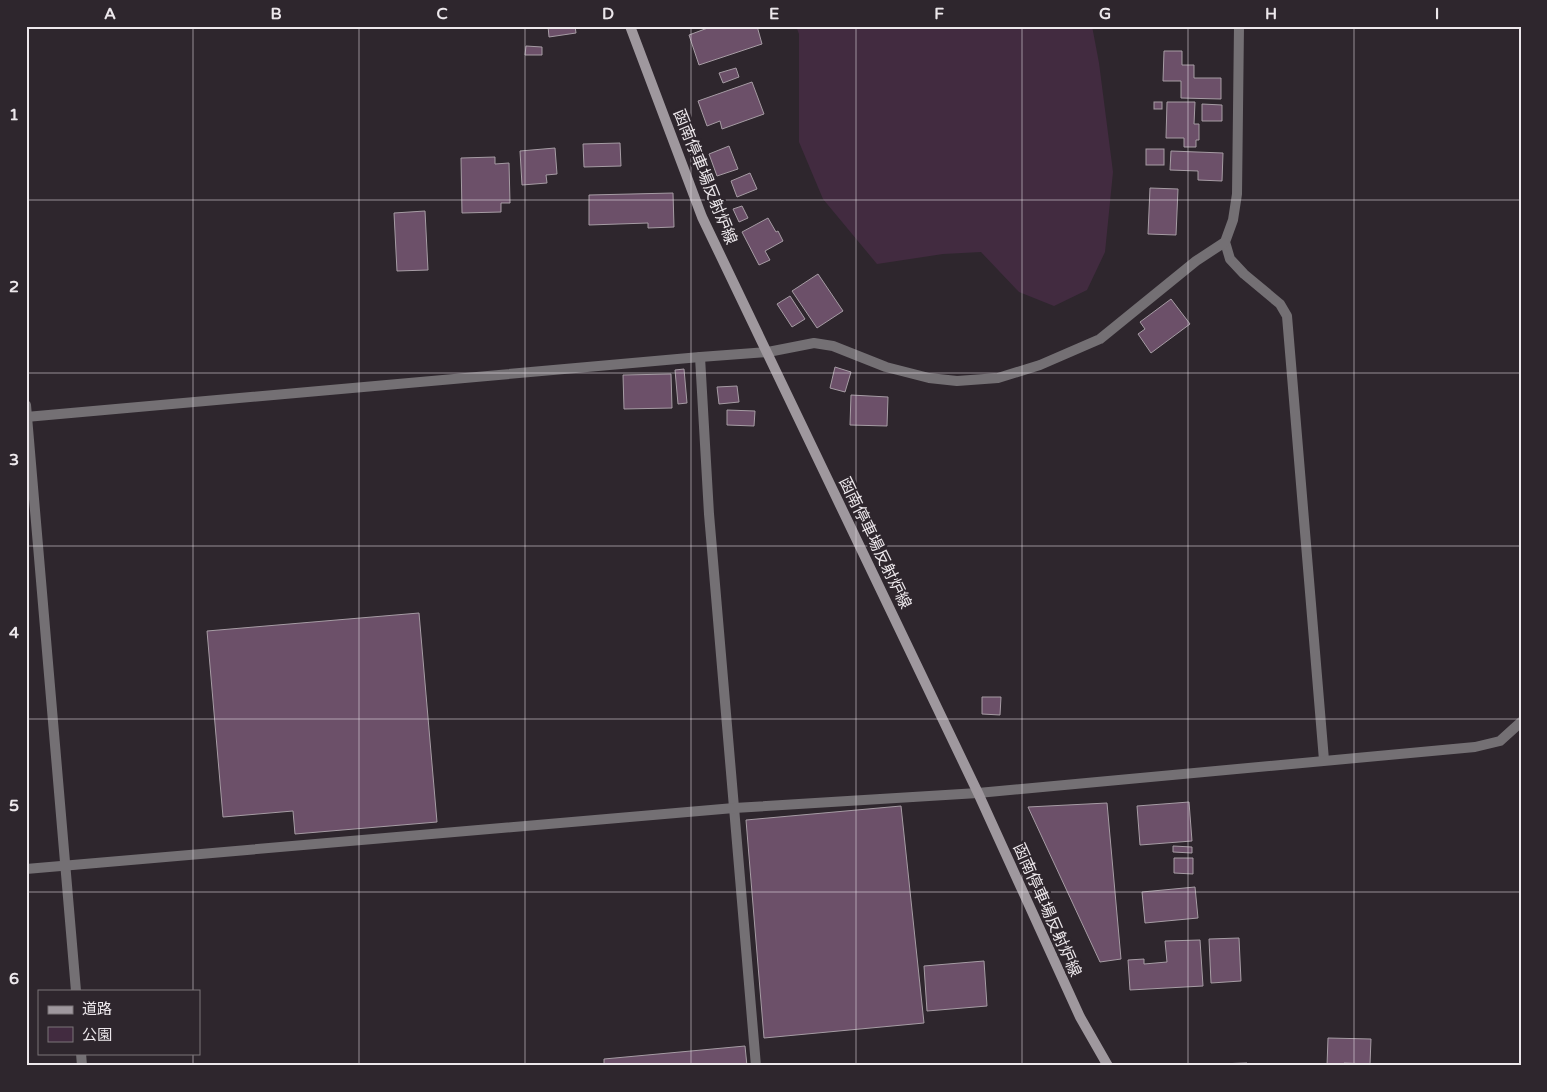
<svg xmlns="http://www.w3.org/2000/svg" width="1547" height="1092" font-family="'Varela Round','Noto Sans JP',sans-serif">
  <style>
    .green { fill: #422b40 }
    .building { fill: #6c5069; stroke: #a69ca4 }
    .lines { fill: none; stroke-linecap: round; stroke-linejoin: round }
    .street { stroke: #747074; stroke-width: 10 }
    .secondary { stroke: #9f989e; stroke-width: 10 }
    .grid { fill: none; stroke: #ede8ec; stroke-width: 1; stroke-opacity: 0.55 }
    .labels { text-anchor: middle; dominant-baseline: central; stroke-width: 5; stroke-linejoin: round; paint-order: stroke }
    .street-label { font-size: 16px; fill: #ede8ec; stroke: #2e262d }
    .neatline { fill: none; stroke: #ede8ec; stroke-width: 2 }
    .grid-label { font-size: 16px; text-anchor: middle; font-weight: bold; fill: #ede8ec }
  </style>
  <rect width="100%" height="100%" fill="#2e262d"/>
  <path class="green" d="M796,26H1092L1099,63L1113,172L1105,252L1087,290L1054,306L1019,292L981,252L943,254L877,264L823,199L799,142V34Z"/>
  <g class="building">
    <path d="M548,26H575L576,33L549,37Z"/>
    <path d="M713,26H757L762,44L699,65L689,35Z"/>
    <path d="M526,46L542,47V55H525Z"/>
    <path d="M1164,51H1182V65H1194V78H1221V99L1181,98V81H1163Z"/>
    <path d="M736,68L739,77L723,83L719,73Z"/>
    <path d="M752,82L764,114L722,129L720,121L707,126L698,101Z"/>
    <rect x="1154" y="102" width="8" height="7"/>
    <path d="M1167,102H1195L1194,124H1199V140H1196V147H1184V138H1166Z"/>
    <path d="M1202,104L1222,105V121H1202Z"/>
    <path d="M620,143L621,166L584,167L583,144Z"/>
    <path d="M729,146L738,169L717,176L709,154Z"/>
    <path d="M555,148L557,174L546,175L547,183L522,185L520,151Z"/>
    <rect x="1146" y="149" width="18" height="16"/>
    <path d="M1171,151L1223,153L1222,181L1198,180V171L1170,170Z"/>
    <path d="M495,157V164L509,163L510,203H501V212L462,213L461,158Z"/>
    <path d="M750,173L757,189L737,197L731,181Z"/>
    <path d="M1150,188L1178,189L1176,235L1148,234Z"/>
    <path d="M673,193L674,227L648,228V223L589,225V195Z"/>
    <path d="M742,206L748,218L739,222L733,209Z"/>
    <path d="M425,211L428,270L397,271L394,213Z"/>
    <path d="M768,218L776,232L778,231L783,241L765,251L770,260L759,265L742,232Z"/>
    <path d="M818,274L843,311L817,328L792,291Z"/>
    <path d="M790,296L805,319L792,327L777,304Z"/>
    <path d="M1171,299L1190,324L1151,353L1138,334L1145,329L1140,322Z"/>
    <path d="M835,367L851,372L845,392L830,388Z"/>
    <path d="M684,369L687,403L678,404L675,370Z"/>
    <path d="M671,374L672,408L624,409L623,375Z"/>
    <path d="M737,386L739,402L719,404L717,387Z"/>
    <path d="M851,395L888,397L887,426L850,425Z"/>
    <path d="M727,410L755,411L754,426L727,425Z"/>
    <path d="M419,613L437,822L295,834L293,811L223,817L207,631Z"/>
    <path d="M982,697H1001L1000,715L982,714Z"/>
    <path d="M1189,802L1192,841L1140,845L1137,806Z"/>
    <path d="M1107,803L1121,959L1100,962L1028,807Z"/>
    <path d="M901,806L924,1023L764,1038L746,820Z"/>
    <path d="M1173,846L1192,847V853L1173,852Z"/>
    <path d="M1174,858H1193V874L1174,873Z"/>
    <path d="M1195,887L1198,918L1145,923L1142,892Z"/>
    <path d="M1239,938L1241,981L1211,983L1209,939Z"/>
    <path d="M1200,940L1203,986L1130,990L1128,960L1144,959V964L1167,962L1165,941Z"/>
    <path d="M984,961L987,1006L927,1011L924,966Z"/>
    <path d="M1328,1038L1371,1039L1370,1064L1344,1063V1066H1327Z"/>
    <path d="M745,1046L747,1066H604V1059Z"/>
    <path d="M1247,1063V1066H1187V1065Z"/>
  </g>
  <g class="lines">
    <g class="street">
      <path d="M1239,26L1237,194L1233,220L1225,242L1230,259L1244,274L1280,304L1287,316L1324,760"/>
      <path d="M700,357L709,514L756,1066"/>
      <path d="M26,405L76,991"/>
      <path d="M26,417L700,357L768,352L814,343L833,346L886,367L929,378L957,381L998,378L1040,365L1100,339L1196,261L1225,242"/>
      <path d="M26,869L734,808L978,793L1475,747L1500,741L1521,722"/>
      <path d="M81,1053L82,1066"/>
    </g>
    <path class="secondary" d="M630,26L702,217L978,793L1080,1017L1108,1066"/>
  </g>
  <path class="grid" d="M193,26V991M359,26V1066M525,26V1066M691,26V1066M856,26V1066M1022,26V1066M1188,26V1066M1354,26V1066M26,200H1521M26,373H1521M26,546H1521M26,719H1521M26,892H1521M193,1053V1066"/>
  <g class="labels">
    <g class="street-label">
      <text transform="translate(705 177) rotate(68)">函南停車場反射炉線</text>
      <text transform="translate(875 543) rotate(64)">函南停車場反射炉線</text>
      <text transform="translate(1047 910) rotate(66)">函南停車場反射炉線</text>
    </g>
  </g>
  <rect width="1547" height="1092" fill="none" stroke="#2e262d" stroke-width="55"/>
  <rect x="38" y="990" width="162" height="65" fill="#2e262d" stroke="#7a7479"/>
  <rect x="48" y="1006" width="25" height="8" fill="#9f989e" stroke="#7a7479"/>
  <text x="82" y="1014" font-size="15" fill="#ede8ec">道路</text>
  <rect x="48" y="1027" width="25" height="15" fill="#422b40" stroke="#7a7479"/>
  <text x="82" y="1040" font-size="15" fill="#ede8ec">公園</text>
  <rect x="28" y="28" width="1492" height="1036" class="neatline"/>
  <g class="grid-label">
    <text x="110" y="19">A</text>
    <text x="276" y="19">B</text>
    <text x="442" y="19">C</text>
    <text x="608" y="19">D</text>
    <text x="774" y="19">E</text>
    <text x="939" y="19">F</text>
    <text x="1105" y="19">G</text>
    <text x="1271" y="19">H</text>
    <text x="1437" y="19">I</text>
    <text x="14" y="120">1</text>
    <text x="14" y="292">2</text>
    <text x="14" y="465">3</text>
    <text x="14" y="638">4</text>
    <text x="14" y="811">5</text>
    <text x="14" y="984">6</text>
  </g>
</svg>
